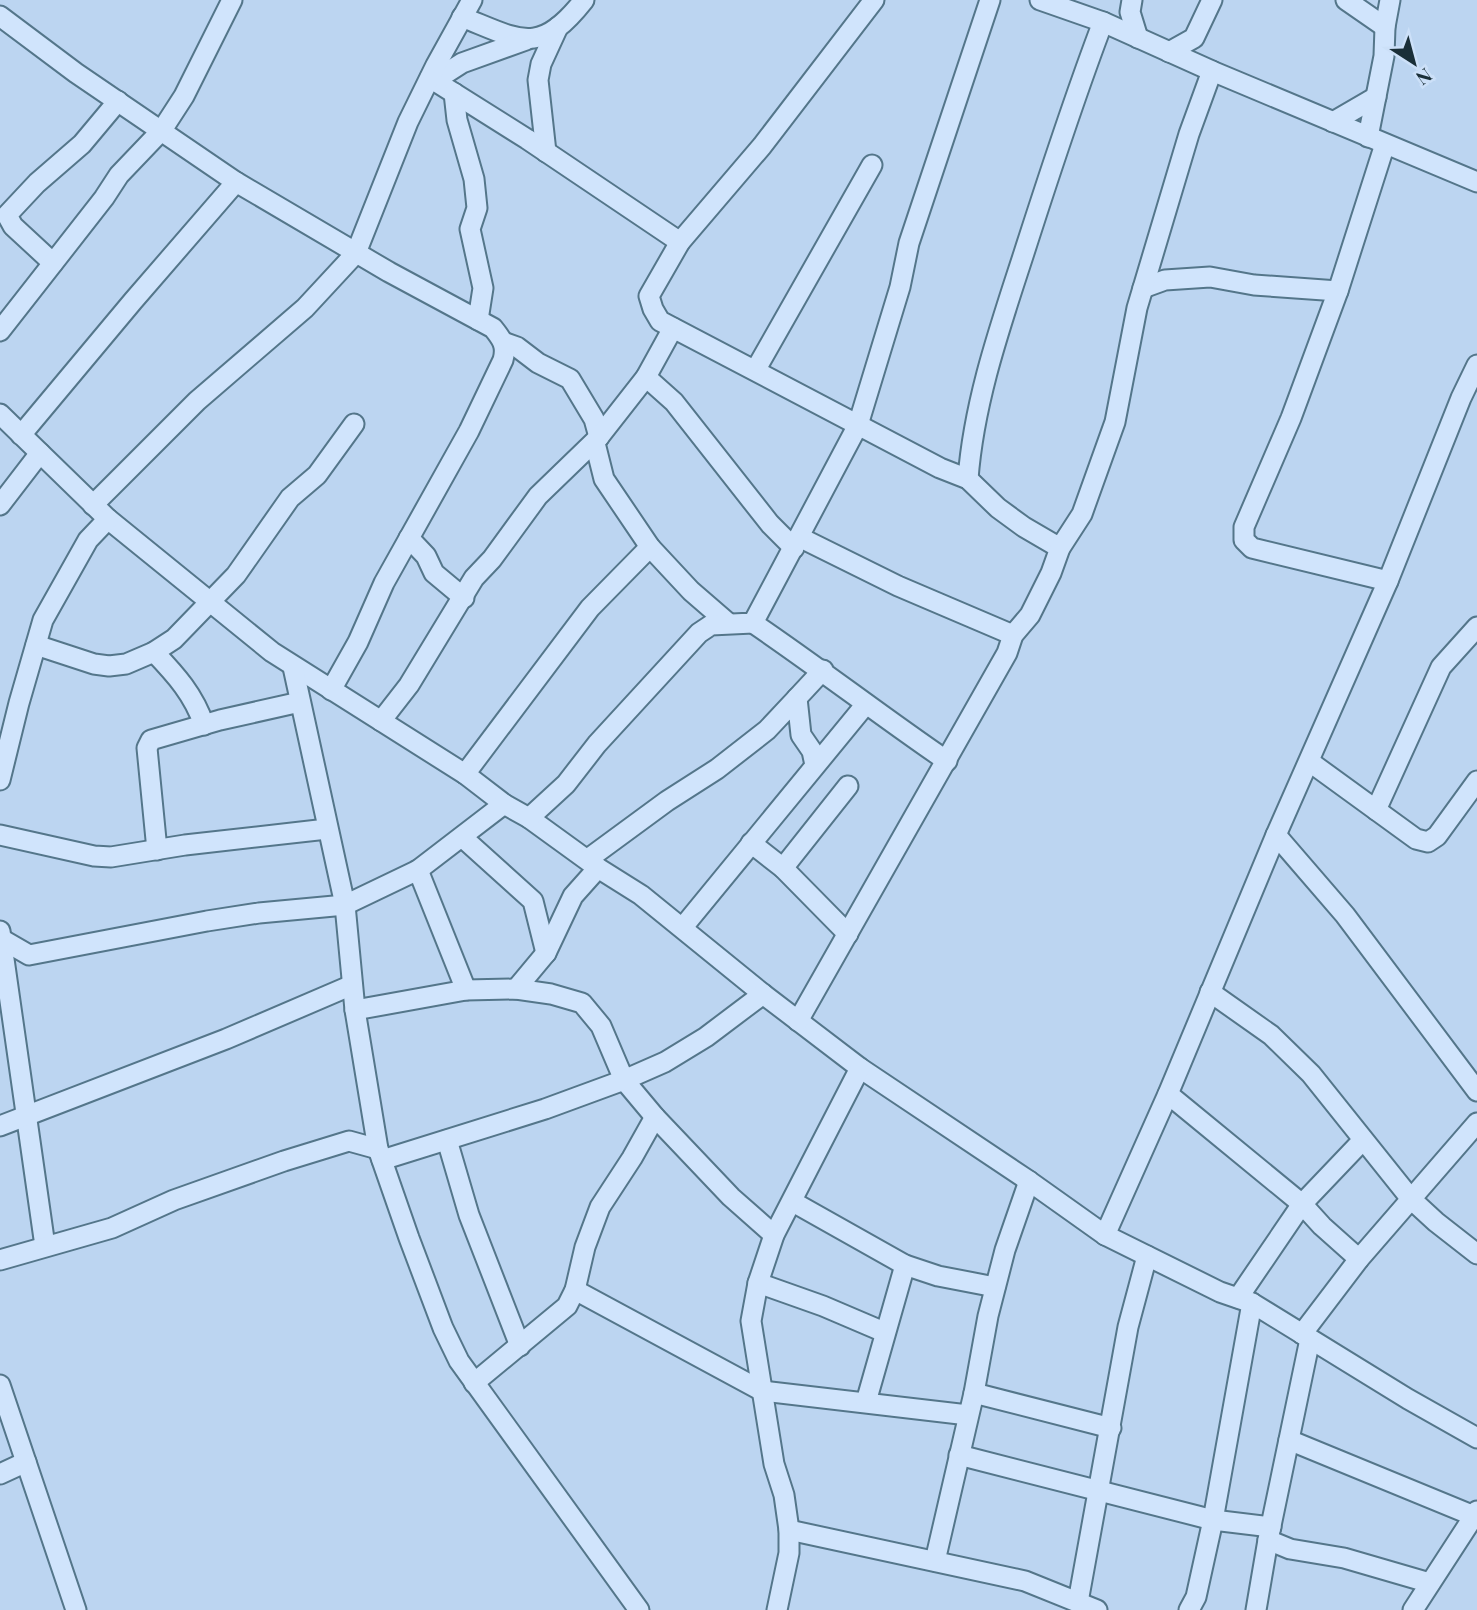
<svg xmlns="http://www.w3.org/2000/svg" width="1477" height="1610" font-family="'Playfair Display',serif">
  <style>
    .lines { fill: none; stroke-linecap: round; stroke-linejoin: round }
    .minor-casing { stroke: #54768a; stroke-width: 23 }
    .minor { stroke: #d0e4fc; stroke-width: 19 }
  </style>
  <rect width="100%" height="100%" fill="#bcd5f1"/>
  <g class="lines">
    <defs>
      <g id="minor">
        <path d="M874,0L762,146L680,242L649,296L653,309L660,321L940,468L968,479L998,508L1024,527L1060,548"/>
        <path d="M1040,0L1103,22L1212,71L1477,182"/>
        <path d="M1132,0L1130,12L1138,38"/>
        <path d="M1346,0L1385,27"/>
        <path d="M0,16L76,73L236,182L389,272L493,328C502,339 507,346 503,360L469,431L384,583L358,642L331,690"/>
        <path d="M462,17C520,40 539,57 584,0"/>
        <path d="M1169,52L1194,38L1212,0"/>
        <path d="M430,78L527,139L680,242"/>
        <path d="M434,81L462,63L526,40"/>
        <path d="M454,93L457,120L474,179L477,208L470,229L483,288L478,320"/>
        <path d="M1333,122L1376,97"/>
        <path d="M1368,137L1384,56L1385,27L1390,0"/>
        <path d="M1385,144L1338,291L1291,418L1244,527V540L1252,548L1388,581"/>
        <path d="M546,152L538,80L541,64L558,27"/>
        <path d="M53,263L13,226L7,215L37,183L82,144L118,101"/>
        <path d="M1143,288L1165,280L1210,277L1254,285L1338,291"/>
        <path d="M0,331L104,198L119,175L162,130L184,96L232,0"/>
        <path d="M503,342L517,347L538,363L570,379L594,419L599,437"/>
        <path d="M756,369L872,165"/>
        <path d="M646,377L674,402L770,524L794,548"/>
        <path d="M0,414L108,519L272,652L465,774L504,804L529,818L598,868L641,895L763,994L860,1068L1029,1181L1105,1235L1220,1292L1252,1303L1408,1399L1477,1438"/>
        <path d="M21,435L133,301L236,182"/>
        <path d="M595,443L604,479L650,547L691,591L728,623"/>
        <path d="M968,479C974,401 1000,327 1024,253C1049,175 1074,98 1103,22"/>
        <path d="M0,505L40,453"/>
        <path d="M93,505L197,401L305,308L356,253L408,122L436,65L472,0"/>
        <path d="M799,537L898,586L1013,635"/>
        <path d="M409,538L426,556L434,573L464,598"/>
        <path d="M753,623C818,667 881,716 947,761"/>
        <path d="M36,645L94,664L109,666L126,664L154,652L174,639L236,575L290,498L317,475L354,424"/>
        <path d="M154,652C176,675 194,695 204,725"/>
        <path d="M293,667L345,905L355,1010L378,1149L409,1238L443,1328L459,1361L639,1610"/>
        <path d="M797,698L823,670"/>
        <path d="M381,721L409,685L474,578L492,559L538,496L599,437L646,377L673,328"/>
        <path d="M1310,762L1416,839L1428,842L1437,836L1477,781"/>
        <path d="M465,774L590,608L650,547"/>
        <path d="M0,780L19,703L43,620L88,540L108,519"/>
        <path d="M1376,810L1441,667L1477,627"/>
        <path d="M529,818L566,784L597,744L699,633L711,625L753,623L858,425L900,287L909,243L990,0"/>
        <path d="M0,835L94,856L111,857L185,845L327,829"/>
        <path d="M1276,835L1345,915L1477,1091"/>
        <path d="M462,837L533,901L546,953"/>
        <path d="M751,843L783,868L848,934"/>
        <path d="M157,850L147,748L151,740L220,720L300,702"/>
        <path d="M588,859L667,801L717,769L767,730L797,698L801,735L812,751L815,765"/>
        <path d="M783,868L848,786"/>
        <path d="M418,870L466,990"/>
        <path d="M683,927L866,704"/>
        <path d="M0,931L45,1246"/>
        <path d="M3,940L29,955L207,921L259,913L345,905L418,870L504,804"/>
        <path d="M516,989L546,953L573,896L598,868"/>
        <path d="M1210,992L1271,1035L1311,1074L1411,1199L1436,1222L1477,1254"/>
        <path d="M355,1010L466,990L516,989L551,994L582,1003L601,1026L624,1080L655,1117L731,1197L774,1235"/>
        <path d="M798,1021L1007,653L1013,635L1030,615L1051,573L1060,548L1082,514L1115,422L1137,308L1189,134L1212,71"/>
        <path d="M1168,1094L1302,1204L1322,1226L1359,1259"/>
        <path d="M0,1126L226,1039L352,985"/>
        <path d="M447,1140L469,1215L520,1346"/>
        <path d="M382,1160L545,1109L624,1080L665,1062L706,1037L763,994"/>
        <path d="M793,1202L905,1265L938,1276L995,1287"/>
        <path d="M1105,1235L1168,1094L1276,835L1388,581L1461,398L1477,365"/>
        <path d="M0,1260L112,1228L174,1200L284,1161L349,1141L378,1149"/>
        <path d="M758,1283L823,1306L884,1332"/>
        <path d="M575,1290L762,1391L968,1415"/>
        <path d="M1238,1298L1302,1204L1363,1140"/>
        <path d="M1302,1334L1359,1259L1477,1123"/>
        <path d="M474,1383L567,1306L575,1290L585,1247L600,1207L632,1158L655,1117"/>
        <path d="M0,1385L76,1610"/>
        <path d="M974,1393L1111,1428"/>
        <path d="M866,1402L905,1265"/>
        <path d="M1289,1440L1474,1516L1477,1511"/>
        <path d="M959,1455L1213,1520L1271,1527"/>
        <path d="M0,1474L26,1462"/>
        <path d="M789,1530L1025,1581L1097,1610"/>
        <path d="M1268,1540L1290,1549L1344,1558L1430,1583"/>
        <path d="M935,1561L974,1393L988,1316L1005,1250L1029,1181"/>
        <path d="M1078,1602L1128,1327L1147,1256"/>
        <path d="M777,1610L789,1553V1530L784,1495L774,1464L751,1321L758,1283L774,1235L860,1068"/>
        <path d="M1189,1610L1196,1597L1213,1520L1252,1303"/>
        <path d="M1256,1610L1268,1540L1310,1339"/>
        <path d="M1413,1610L1474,1516H1477"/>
      </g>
    </defs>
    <use href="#minor" class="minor-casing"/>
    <use href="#minor" class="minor"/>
  </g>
  <g transform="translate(1414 63) rotate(144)" stroke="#cce0f8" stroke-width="5" paint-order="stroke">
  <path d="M0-5L12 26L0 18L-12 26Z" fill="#1a2f38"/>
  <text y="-10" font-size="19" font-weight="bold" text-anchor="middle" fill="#1a2f38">N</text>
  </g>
</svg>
